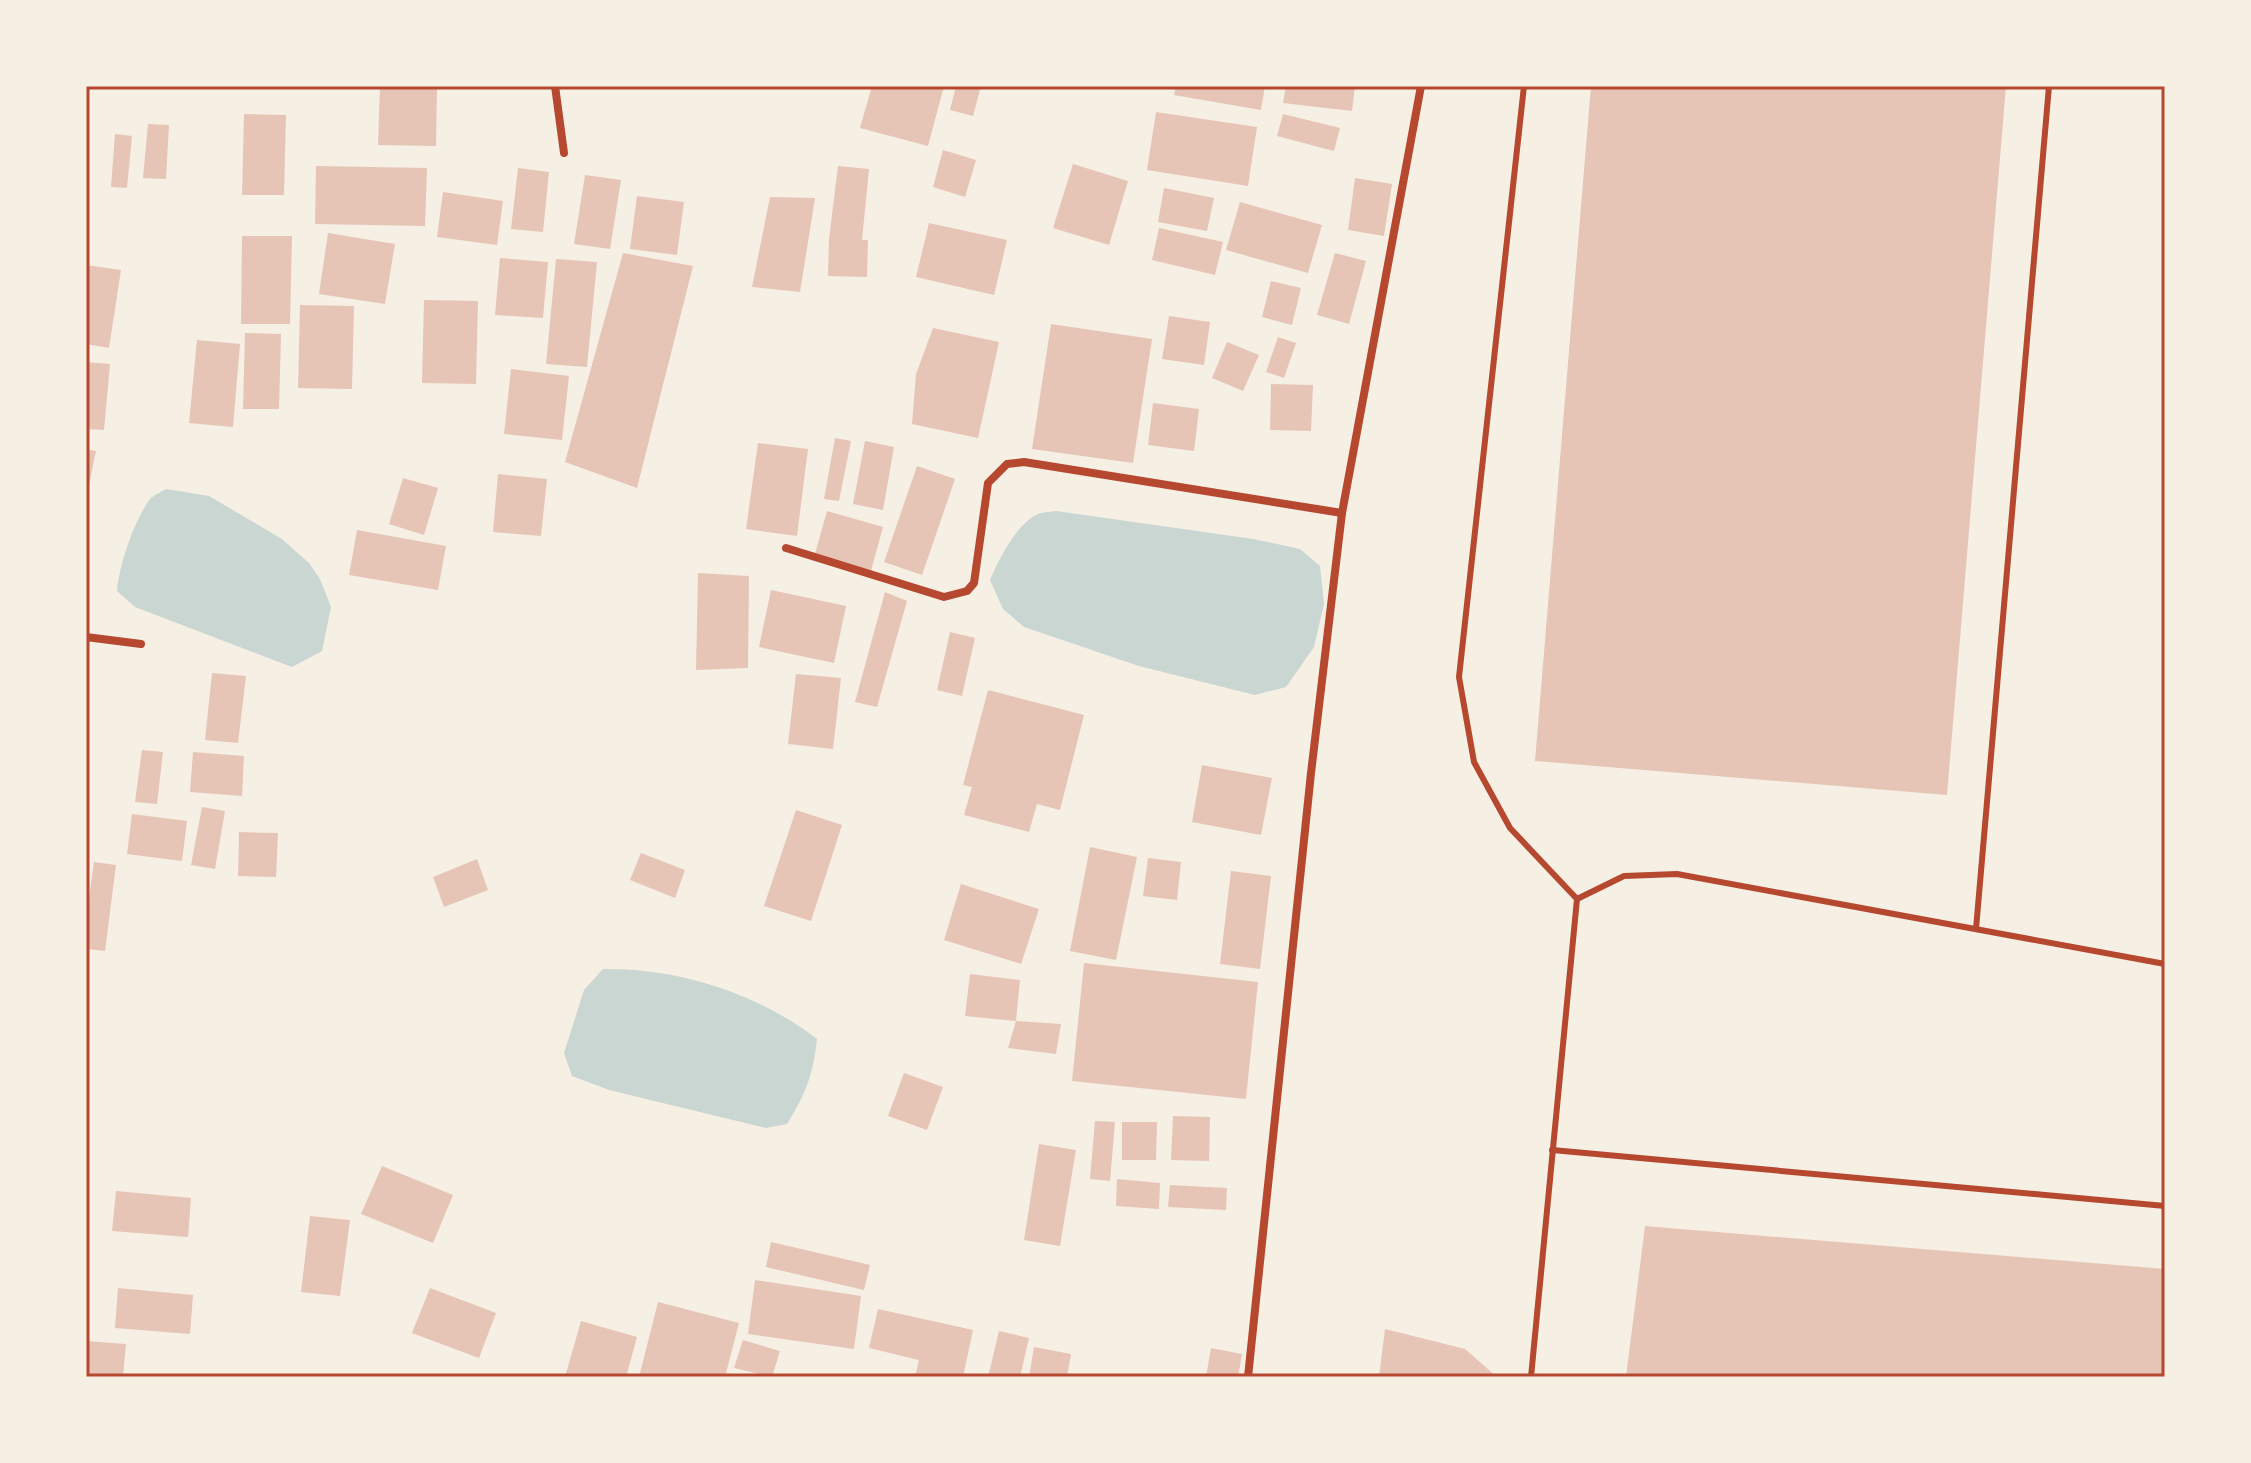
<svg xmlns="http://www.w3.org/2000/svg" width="2251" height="1463" font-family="Roboto,sans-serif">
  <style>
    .water { fill: #c9d6d2 }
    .building { fill: #e6c5b7 }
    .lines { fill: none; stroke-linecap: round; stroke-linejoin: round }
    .service { stroke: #b5482f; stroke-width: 6 }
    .minor { stroke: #b5482f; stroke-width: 8 }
    .neatline { fill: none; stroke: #b5482f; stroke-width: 3 }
  </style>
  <rect width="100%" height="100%" fill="#f6efe4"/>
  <g class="water">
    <path d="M166,489L209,496L282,539L309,563L320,579L331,607L322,651L292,667L135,607L117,591C119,565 134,521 150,499C154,495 161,492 166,489Z"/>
    <path d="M1056,511L1253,539L1300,549L1320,566L1324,604L1314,647L1286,687L1255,695L1139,666L1024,627L1003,609L990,580C998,561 1016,525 1036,515C1041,512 1050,512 1056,511Z"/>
    <path d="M603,969C678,968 757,993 817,1039C813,1075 806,1093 787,1124L766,1128L609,1090L572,1076L564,1053L584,990Z"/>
  </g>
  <g class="building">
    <path d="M380,86H437L436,146L378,145Z"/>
    <path d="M872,86H944L928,146L860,128Z"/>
    <path d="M956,86H981L973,116L950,110Z"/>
    <path d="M1176,86H1265L1261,110L1174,95Z"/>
    <path d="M1286,86H1355L1352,111L1283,103Z"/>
    <path d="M1591,86H2006L1947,795L1535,761Z"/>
    <path d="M1156,112L1257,127L1248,186L1147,170Z"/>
    <path d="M244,114L286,115L284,195H242Z"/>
    <path d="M1283,114L1340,128L1334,151L1277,136Z"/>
    <path d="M148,124L169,125L166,179L143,178Z"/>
    <path d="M115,134L132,136L127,188L111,187Z"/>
    <path d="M943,150L976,160L965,197L933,187Z"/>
    <path d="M1073,164L1128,181L1109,245L1053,228Z"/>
    <path d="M316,166L427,168L425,226L315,224Z"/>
    <path d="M838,166L869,169L862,240H868L867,277L828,276L829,239Z"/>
    <path d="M518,168L549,172L543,232L511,229Z"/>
    <path d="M585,175L621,180L610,249L574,244Z"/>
    <path d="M1355,178L1392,184L1384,236L1348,230Z"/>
    <path d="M1164,188L1214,198L1207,231L1158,222Z"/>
    <path d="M443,192L503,201L497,245L437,237Z"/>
    <path d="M637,196L684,202L677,255L630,249Z"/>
    <path d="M770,197L815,198L800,292L752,287Z"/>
    <path d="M1240,202L1322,225L1308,273L1226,250Z"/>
    <path d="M929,223L1007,240L994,295L916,277Z"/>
    <path d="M1159,228L1223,242L1215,275L1152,260Z"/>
    <path d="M328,233L395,244L385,304L319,294Z"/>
    <path d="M242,236H292L290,324H241Z"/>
    <path d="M623,253L693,266L637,488L565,462Z"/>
    <path d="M1335,253L1366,261L1349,324L1317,315Z"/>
    <path d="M500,258L548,262L543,318L495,315Z"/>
    <path d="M556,259L597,262L587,367L546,364Z"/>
    <path d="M86,265L121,270L109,348L86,344Z"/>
    <path d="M1271,281L1301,288L1292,325L1262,317Z"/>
    <path d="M424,300L478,301L476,384L422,383Z"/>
    <path d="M300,305L354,306L352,389L298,388Z"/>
    <path d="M1169,316L1210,322L1204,365L1162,359Z"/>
    <path d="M1051,324L1152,339L1133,463L1032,449Z"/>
    <path d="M933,328L999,342L978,438L912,424L916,374Z"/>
    <path d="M245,333L281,334L279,409H243Z"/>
    <path d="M1278,337L1296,343L1284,378L1266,372Z"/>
    <path d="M197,340L240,344L233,427L189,423Z"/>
    <path d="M1227,342L1259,355L1243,391L1212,378Z"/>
    <path d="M86,362L110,364L104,430L86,429Z"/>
    <path d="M511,369L569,376L562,440L504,434Z"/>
    <path d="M1271,384L1313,385L1311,431L1270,430Z"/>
    <path d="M1153,403L1199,409L1194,451L1148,445Z"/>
    <path d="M835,438L851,441L839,501L824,499Z"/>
    <path d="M865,441L894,447L883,510L853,504Z"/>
    <path d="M758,443L808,449L797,536L746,529Z"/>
    <path d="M86,449L96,451L87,494H86Z"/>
    <path d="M917,466L955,479L922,575L884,562Z"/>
    <path d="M498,474L547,479L541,536L493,532Z"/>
    <path d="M403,478L438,488L424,535L389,524Z"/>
    <path d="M827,511L883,527L871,571L815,554Z"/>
    <path d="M357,530L446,546L438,590L349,575Z"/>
    <path d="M698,573L749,576L748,668L696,670Z"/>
    <path d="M771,590L846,606L834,663L759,647Z"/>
    <path d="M885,592L907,601L877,707L855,702Z"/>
    <path d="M950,632L975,638L962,696L937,690Z"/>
    <path d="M212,673L246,676L238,743L205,740Z"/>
    <path d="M796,674L841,678L833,749L788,744Z"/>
    <path d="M988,690L1084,715L1060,810L1037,804L1029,832L964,815L972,787L963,785Z"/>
    <path d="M142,750L163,752L157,804L135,802Z"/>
    <path d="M193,752L244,756L242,796L190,792Z"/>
    <path d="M1202,765L1272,778L1261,835L1192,822Z"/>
    <path d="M202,807L225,811L215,869L191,865Z"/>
    <path d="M796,810L842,825L811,921L764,906Z"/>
    <path d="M132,814L187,821L182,861L127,854Z"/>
    <path d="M239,832L278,833L276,877L238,876Z"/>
    <path d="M1090,847L1137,857L1116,960L1070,951Z"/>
    <path d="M641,853L685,870L675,898L630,880Z"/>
    <path d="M1148,858L1181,862L1177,900L1143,896Z"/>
    <path d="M477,859L488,890L444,907L433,877Z"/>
    <path d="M94,862L116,865L105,951L86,949V919Z"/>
    <path d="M1231,871L1271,876L1260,969L1220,964Z"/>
    <path d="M961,884L1039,909L1021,964L944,940Z"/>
    <path d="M1084,963L1258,982L1246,1099L1072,1081Z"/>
    <path d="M970,974L1020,980L1016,1021L965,1016Z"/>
    <path d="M1016,1021L1061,1024L1056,1054L1008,1048Z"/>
    <path d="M904,1073L943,1087L927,1130L888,1116Z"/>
    <path d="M1173,1116L1210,1117L1209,1161L1171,1160Z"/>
    <path d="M1095,1121L1115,1122L1110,1181L1090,1179Z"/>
    <path d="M1122,1122H1157L1156,1160H1122Z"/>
    <path d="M1039,1144L1076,1150L1060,1246L1024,1240Z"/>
    <path d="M382,1166L453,1195L433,1243L361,1214Z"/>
    <path d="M1117,1179L1160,1183L1159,1209L1116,1206Z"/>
    <path d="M1170,1185L1227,1188L1226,1210L1168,1207Z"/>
    <path d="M116,1191L191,1198L188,1237L112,1231Z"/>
    <path d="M310,1216L350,1220L340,1296L301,1292Z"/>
    <path d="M1645,1226L2165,1269V1377H1626Z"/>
    <path d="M771,1242L870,1265L864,1290L766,1267Z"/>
    <path d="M755,1280L861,1296L854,1349L748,1334Z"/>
    <path d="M118,1288L193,1295L190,1334L115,1328Z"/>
    <path d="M430,1288L496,1313L479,1358L412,1333Z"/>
    <path d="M658,1302L739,1323L725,1377H639Z"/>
    <path d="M878,1309L973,1330L963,1377H915L919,1360L869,1348Z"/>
    <path d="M581,1321L637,1337L626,1377H565Z"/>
    <path d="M1385,1329L1465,1349L1497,1377H1379Z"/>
    <path d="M999,1331L1029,1338L1020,1377H988Z"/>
    <path d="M743,1340L780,1351L772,1377L734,1368Z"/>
    <path d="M86,1341L126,1344L123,1377H86Z"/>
    <path d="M1034,1347L1071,1354L1067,1377H1029Z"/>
    <path d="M1211,1348L1242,1354L1238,1377H1206Z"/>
  </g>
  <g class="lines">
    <g class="service">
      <path d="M1524,86L1459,677L1474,762L1510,828L1577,899L1531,1377"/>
      <path d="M1577,899L1624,876L1677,874L2165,964"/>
      <path d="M1976,929L2049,86"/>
      <path d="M1552,1150L2165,1206"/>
    </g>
    <g class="minor">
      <path d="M555,86L564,153"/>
      <path d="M786,548L944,597L967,591L974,583L988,483L1007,464L1024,462L1342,513"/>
      <path d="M86,637L141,644"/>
      <path d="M1248,1377L1311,773L1342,513L1421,86"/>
    </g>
  </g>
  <rect width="2251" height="1463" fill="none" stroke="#f6efe4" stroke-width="176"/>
  <rect x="88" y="88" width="2075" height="1287" class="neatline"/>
</svg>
